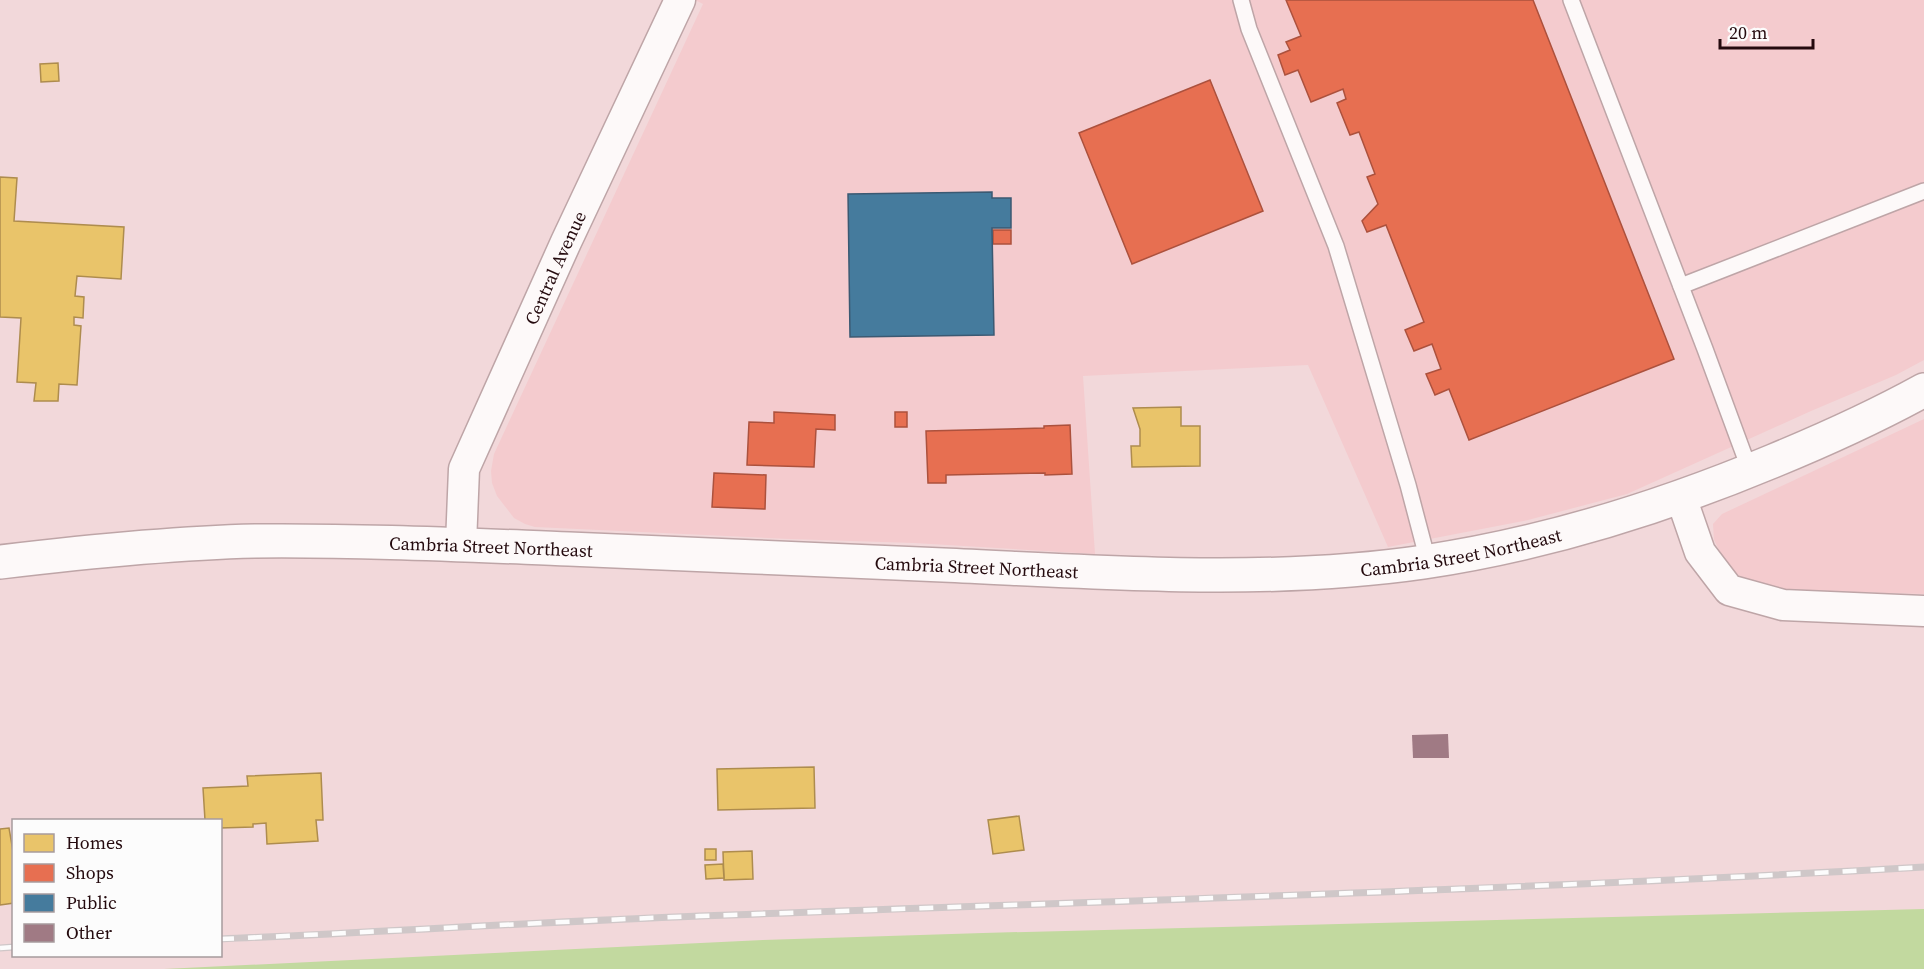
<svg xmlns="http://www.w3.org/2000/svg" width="1924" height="969" font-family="'Source Serif 4',serif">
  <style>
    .built { fill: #f4cbce }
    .green { fill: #c2d99f }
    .homes { fill: #e9c46a; stroke: #ae8c4e; stroke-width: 1.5 }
    .shops { fill: #e76f51; stroke: #ac513d; stroke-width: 1.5 }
    .public { fill: #457b9d; stroke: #3b5972; stroke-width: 1.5 }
    .building { fill: #a07a84 }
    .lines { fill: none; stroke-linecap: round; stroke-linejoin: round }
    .service-casing { stroke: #bea5a7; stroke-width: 18 }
    .minor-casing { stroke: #bea5a7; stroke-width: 33 }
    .secondary-casing { stroke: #bea5a7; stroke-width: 36 }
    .service { stroke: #fdf9f9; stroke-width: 15 }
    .minor { stroke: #fdf9f9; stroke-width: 30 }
    .secondary { stroke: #fdf9f9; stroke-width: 33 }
    .rail-casing { stroke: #cfc7c8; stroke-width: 7 }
    .rail { stroke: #fcfcfc; stroke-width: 4.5; stroke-dasharray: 14; stroke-linecap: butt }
    .labels { text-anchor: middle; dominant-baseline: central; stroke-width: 6; stroke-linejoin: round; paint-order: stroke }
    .street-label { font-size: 18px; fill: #240a0e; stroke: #fcfcfc }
  </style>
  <rect width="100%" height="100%" fill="#f2d8da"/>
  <g class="built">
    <path d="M695,0H1924V360L1896,375L1811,411L1627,494L1528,520L1388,547L1308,365L1083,376L1095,554L914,543L790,539L535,527L525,524L514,518L497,496L492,483L491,471L494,454L703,4Z"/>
    <path d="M1924,419V594L1775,590L1747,581L1734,572L1722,556L1714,540L1713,524L1722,514Z"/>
  </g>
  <path class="green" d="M1924,909V969H164L763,940L983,933Z"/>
  <g class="homes">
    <path d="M58,63L59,81L41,82L40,64Z"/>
    <path d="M0,177L17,178L14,221L124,227L121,279L77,276L75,296L84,297L83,318L74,317V325L81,326L77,385L59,384L58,401H34L36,383L17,382L21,318L0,317Z"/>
    <path d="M1181,407V426H1200V466L1132,467L1131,446H1140V429L1133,408Z"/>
    <path d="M814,767L815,808L718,810L717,769Z"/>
    <path d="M321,773L323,820H316L318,841L267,844L266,823L253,824V827L220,828V820H205L203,788L248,786L247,776Z"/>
    <path d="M1019,816L1024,850L993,854L988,820Z"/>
    <path d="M9,828L14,857V903L0,905V829Z"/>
    <rect x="705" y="849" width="11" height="11"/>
    <path d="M752,851L753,879L724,880L723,852Z"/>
    <path d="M723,864L724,878L706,879L705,865Z"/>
  </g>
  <g class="shops">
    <path d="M1286,0H1533L1674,359L1469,440L1449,389L1435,395L1426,374L1441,369L1432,344L1414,351L1405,330L1424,322L1386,225L1367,232L1362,221L1378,204L1367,177L1375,174L1359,132L1350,135L1337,103L1346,99L1343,89L1311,102L1298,70L1285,75L1278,55L1290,50L1286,42L1301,36Z"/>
    <path d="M1210,80L1263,211L1132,264L1079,133Z"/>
    <rect x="993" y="230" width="18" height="14"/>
    <path d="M774,412L835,415V430L816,429L814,467L747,465L749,422L774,423Z"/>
    <rect x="895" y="412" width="12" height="15"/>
    <path d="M1070,425L1072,474L1045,475V473L946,475V483H928L926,431L1044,428V426Z"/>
    <path d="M714,473L766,475L765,509L712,507Z"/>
  </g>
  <path class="public" d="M992,192V198H1011V228H992L994,335L850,337L848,194Z"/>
  <path class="building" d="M1448,734L1449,758H1413L1412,735Z"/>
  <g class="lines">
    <defs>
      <g id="service">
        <path d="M1241,0L1249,29L1336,246L1408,485L1428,561"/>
        <path d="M1571,0L1705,349L1750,471"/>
        <path d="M1681,286L1924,191"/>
      </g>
      <g id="minor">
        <path d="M1681,497L1700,552L1729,590L1783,605L1924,611"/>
        <path id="s1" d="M461,544L464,469L566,242L680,0"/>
      </g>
      <g id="secondary">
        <path id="s2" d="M0,562C84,552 170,543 255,541C360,540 465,545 569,549C694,554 818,560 943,565C1103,572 1265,585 1424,562C1545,544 1660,508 1773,461C1824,440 1875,417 1924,390"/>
      </g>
    </defs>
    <use href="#service" class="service-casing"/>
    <use href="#minor" class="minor-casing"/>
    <use href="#secondary" class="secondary-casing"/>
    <use href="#service" class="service"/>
    <use href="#minor" class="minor"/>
    <use href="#secondary" class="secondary"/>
    <defs>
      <g id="rail">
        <path d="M220,939C380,932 540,922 700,916C1108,901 1516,890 1924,867"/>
        <path d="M0,948L14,947"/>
      </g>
    </defs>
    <use href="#rail" class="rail-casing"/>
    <use href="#rail" class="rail"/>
  </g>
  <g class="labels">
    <g class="street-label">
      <text stroke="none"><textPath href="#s1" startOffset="296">Central Avenue</textPath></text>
      <text stroke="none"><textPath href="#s2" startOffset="492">Cambria Street Northeast</textPath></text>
      <text stroke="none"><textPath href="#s2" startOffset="1464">Cambria Street Northeast</textPath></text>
      <text stroke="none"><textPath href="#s2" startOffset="978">Cambria Street Northeast</textPath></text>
    </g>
  </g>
  <rect x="12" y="819" width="210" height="138" fill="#fcfcfc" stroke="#a69b9d" stroke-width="1.5"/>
  <rect x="24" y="834" width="30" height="18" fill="#e9c46a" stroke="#a69b9d" stroke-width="1.5"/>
  <text x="66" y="849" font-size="18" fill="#240a0e">Homes</text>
  <rect x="24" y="864" width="30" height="18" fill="#e76f51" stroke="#a69b9d" stroke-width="1.5"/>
  <text x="66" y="879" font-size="18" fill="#240a0e">Shops</text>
  <rect x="24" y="894" width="30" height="18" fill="#457b9d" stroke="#a69b9d" stroke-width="1.5"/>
  <text x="66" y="909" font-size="18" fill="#240a0e">Public</text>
  <rect x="24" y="924" width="30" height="18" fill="#a07a84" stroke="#a69b9d" stroke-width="1.5"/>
  <text x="66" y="939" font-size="18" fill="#240a0e">Other</text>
  <path d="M1720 39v9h93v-9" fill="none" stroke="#240a0e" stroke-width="3"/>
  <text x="1729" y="39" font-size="18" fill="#240a0e" stroke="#fcfcfc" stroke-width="4.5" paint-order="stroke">20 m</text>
</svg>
